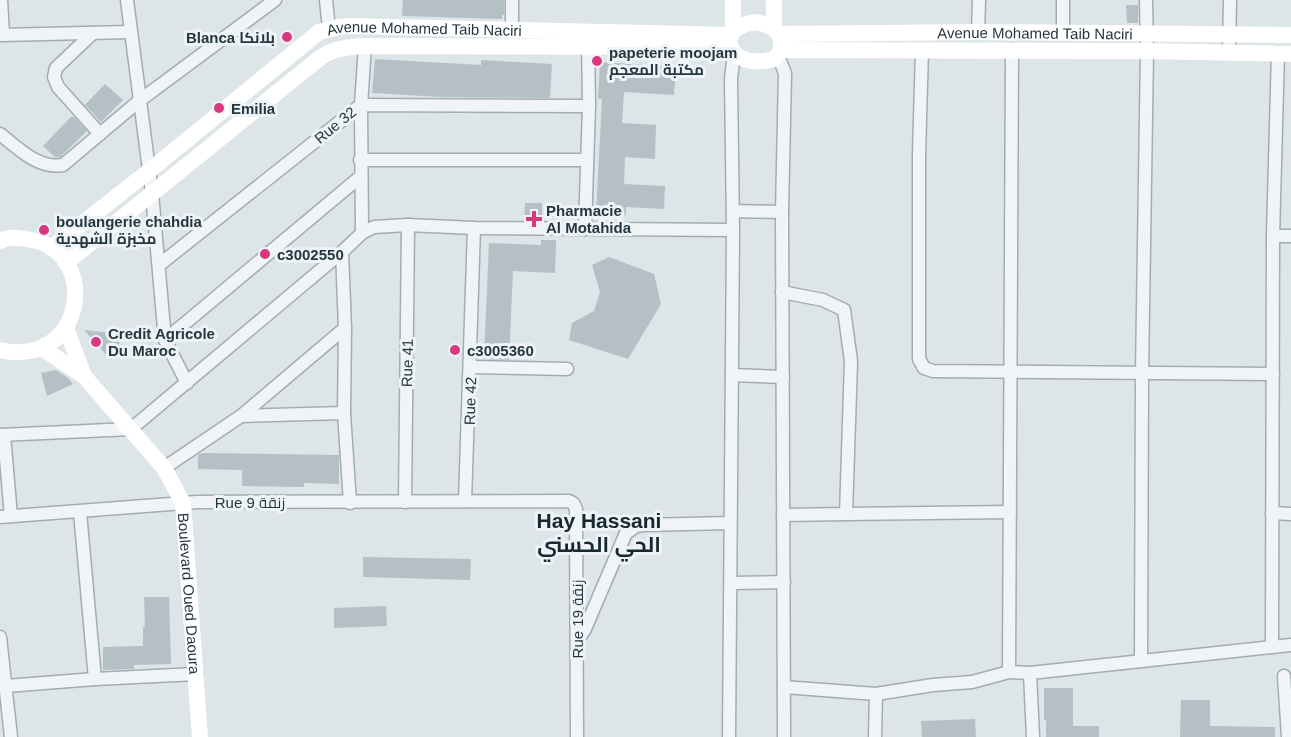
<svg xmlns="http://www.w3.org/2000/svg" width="1291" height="737" font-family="Arial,Cairo,sans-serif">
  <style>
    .building { fill: #b4c0c5 }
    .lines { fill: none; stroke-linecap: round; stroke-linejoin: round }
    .street-casing { stroke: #a2adb2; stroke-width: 15 }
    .street { stroke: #f0f4f6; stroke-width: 12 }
    .secondary { stroke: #fff; stroke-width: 16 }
    .poi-dot { fill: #d73880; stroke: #edf3f6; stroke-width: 2 }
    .labels { text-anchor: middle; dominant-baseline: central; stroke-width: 6; stroke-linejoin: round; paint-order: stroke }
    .street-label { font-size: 15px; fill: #263740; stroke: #edf3f6 }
    .poi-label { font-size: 15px; font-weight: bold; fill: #263740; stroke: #edf3f6; text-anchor: start }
    .district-label { font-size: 21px; font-weight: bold; fill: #182830; stroke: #edf3f6 }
  </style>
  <rect width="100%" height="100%" fill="#dde5e8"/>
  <g class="building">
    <path d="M403,0H504V15H502V19L402,16Z"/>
    <path d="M1126,5H1138V23H1127Z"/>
    <path d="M375,59L481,65V60L552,64L550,98L440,97L372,93Z"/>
    <path d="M600,62L676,67L674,95L624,92L622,123L656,125L655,159L625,157L624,184L665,186L664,209L626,207V215L596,213L602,99H598Z"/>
    <path d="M105,84L123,100L101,122L85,105Z"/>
    <path d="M71,117H74L87,131L60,157H55L43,146Z"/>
    <path d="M525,203H542V220H524Z"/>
    <path d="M541,240H556L555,273L513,271L509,360L484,359L489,243L541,245Z"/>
    <path d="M609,257L654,274L661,304L628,359L569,340L572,323L594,311L600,292L592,265Z"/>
    <path d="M84,330L120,334L121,340L111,360Z"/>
    <path d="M56,370L68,378L73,384L47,396L41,373Z"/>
    <path d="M202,453L339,455V484L304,483V487L242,486V470L198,469V455Z"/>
    <path d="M363,557L471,559L470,580L363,577Z"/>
    <path d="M144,597H169L171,664L134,665V669L103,670V647L143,646V627H145Z"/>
    <path d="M386,606L387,626L334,628V608Z"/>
    <path d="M1044,688H1073V726H1099V737H1046V720H1044Z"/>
    <path d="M1181,700H1210V726L1275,727V737H1180Z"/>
    <path d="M975,719L976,737H922L921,721Z"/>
  </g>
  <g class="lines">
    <defs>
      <g id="street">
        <path d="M1,0L3,34"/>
        <path d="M127,0L152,193L165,340L187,383"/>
        <path d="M326,0L329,29"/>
        <path d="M512,0V29"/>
        <path d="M978,32L979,0"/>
        <path d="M93,33L56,68L54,77L58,87L100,134"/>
        <path d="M1063,33V0"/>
        <path d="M0,35L130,32"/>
        <path d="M922,50L919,154V359L924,368L933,371L1273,374"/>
        <path d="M1229,52L1230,0"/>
        <path d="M778,56L785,73L782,212L784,737"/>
        <path d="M0,134C19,149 38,169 63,165L139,101L275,0"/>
        <path d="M360,160H587"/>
        <path d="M733,211L782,212"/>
        <path d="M585,229L589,106L588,38"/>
        <path d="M362,233L361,105L365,46"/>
        <path d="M1273,236H1291"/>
        <path d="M342,252L345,328L344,413L350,503"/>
        <path d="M159,265L361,105L589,106"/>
        <path d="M782,292L823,300L844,310L851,361L846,514L783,515"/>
        <path d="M165,340L360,177"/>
        <path d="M471,367L567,369"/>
        <path d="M732,375L783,377"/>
        <path d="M241,416L344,413"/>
        <path d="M0,435L131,429L342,252L362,233L374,227L408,225L474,228L733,230"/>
        <path d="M4,435L11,516"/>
        <path d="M164,468L241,416L345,328"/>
        <path d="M465,501L474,228"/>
        <path d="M405,502L408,225"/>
        <path d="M80,512L95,679"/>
        <path d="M1272,513L1291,514"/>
        <path d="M846,514L1010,512"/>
        <path d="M0,517L197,502L569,501L573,503L576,509L577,737"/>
        <path d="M731,583L784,582"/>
        <path d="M0,637L11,737"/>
        <path d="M577,641L585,629L626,533L636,526L643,525L730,523"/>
        <path d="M1272,647L1273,236L1278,53"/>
        <path d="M1141,661L1142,373L1147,51L1146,0"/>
        <path d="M1009,672L1012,50"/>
        <path d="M1030,673L1033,737"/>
        <path d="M1284,676L1288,737"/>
        <path d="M6,686L95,679L196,674"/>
        <path d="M784,687L876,694L933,685L972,682L1009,672L1030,673L1291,645"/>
        <path d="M729,737L733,230L731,79L734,54"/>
        <path d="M875,737L876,694"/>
      </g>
    </defs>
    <use href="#street" class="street-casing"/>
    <use href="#street" class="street"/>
    <g class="secondary">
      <path d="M733,0V30"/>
      <path d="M774,0V28"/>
      <path d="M756,22C769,25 783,30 781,46C780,52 779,55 774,59C729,72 709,28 756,22Z"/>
      <path id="s1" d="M780,34L978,32L1291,35"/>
      <path d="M781,50L1147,51L1291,54"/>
      <path d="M0,241C10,236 21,238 32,240C101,253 85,369 0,350"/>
      <path id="s2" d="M51,248L149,171L319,32L338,27L351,26L731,35"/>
      <path d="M66,263L321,57C335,48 348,47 365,46L731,47"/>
      <path d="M66,328L84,376"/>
      <path id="s3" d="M42,348L84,376L164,468L183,503L200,737"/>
    </g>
  </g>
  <g class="poi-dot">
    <circle cx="287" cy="37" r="6"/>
    <circle cx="597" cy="61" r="6"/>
    <circle cx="219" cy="108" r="6"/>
    <path d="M531 210h6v6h6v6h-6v6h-6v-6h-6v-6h6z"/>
    <circle cx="44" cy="230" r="6"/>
    <circle cx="265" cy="254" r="6"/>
    <circle cx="96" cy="342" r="6"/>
    <circle cx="455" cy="350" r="6"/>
  </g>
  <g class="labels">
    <g class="street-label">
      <text stroke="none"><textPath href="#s2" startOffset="450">Avenue Mohamed Taib Naciri</textPath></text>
      <text stroke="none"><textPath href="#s1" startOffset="255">Avenue Mohamed Taib Naciri</textPath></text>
      <text transform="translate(335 125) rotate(-39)">Rue 32</text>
      <text transform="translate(407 363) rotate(-89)">Rue 41</text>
      <text transform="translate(470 401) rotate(-88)">Rue 42</text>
      <text x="250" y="502">Rue 9 زنقة</text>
      <text stroke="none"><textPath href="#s3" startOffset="303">Boulevard Oued Daoura</textPath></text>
      <text transform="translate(577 619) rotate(-90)">Rue 19 زنقة</text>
    </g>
    <g class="poi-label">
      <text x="275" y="37" text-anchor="end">Blanca بلانكا</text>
      <text x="609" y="52">papeterie moojam<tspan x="609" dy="17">مكتبة المعجم</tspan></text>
      <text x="231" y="108">Emilia</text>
      <text x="546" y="210">Pharmacie<tspan x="546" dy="17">Al Motahida</tspan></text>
      <text x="56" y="221">boulangerie chahdia<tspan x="56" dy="17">مخبزة الشهدية</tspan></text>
      <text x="277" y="254">c3002550</text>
      <text x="108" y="333">Credit Agricole<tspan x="108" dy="17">Du Maroc</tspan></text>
      <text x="467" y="350">c3005360</text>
    </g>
    <g class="district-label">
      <text x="599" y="520">Hay Hassani<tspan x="599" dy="24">الحي الحسني</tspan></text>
    </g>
  </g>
</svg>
